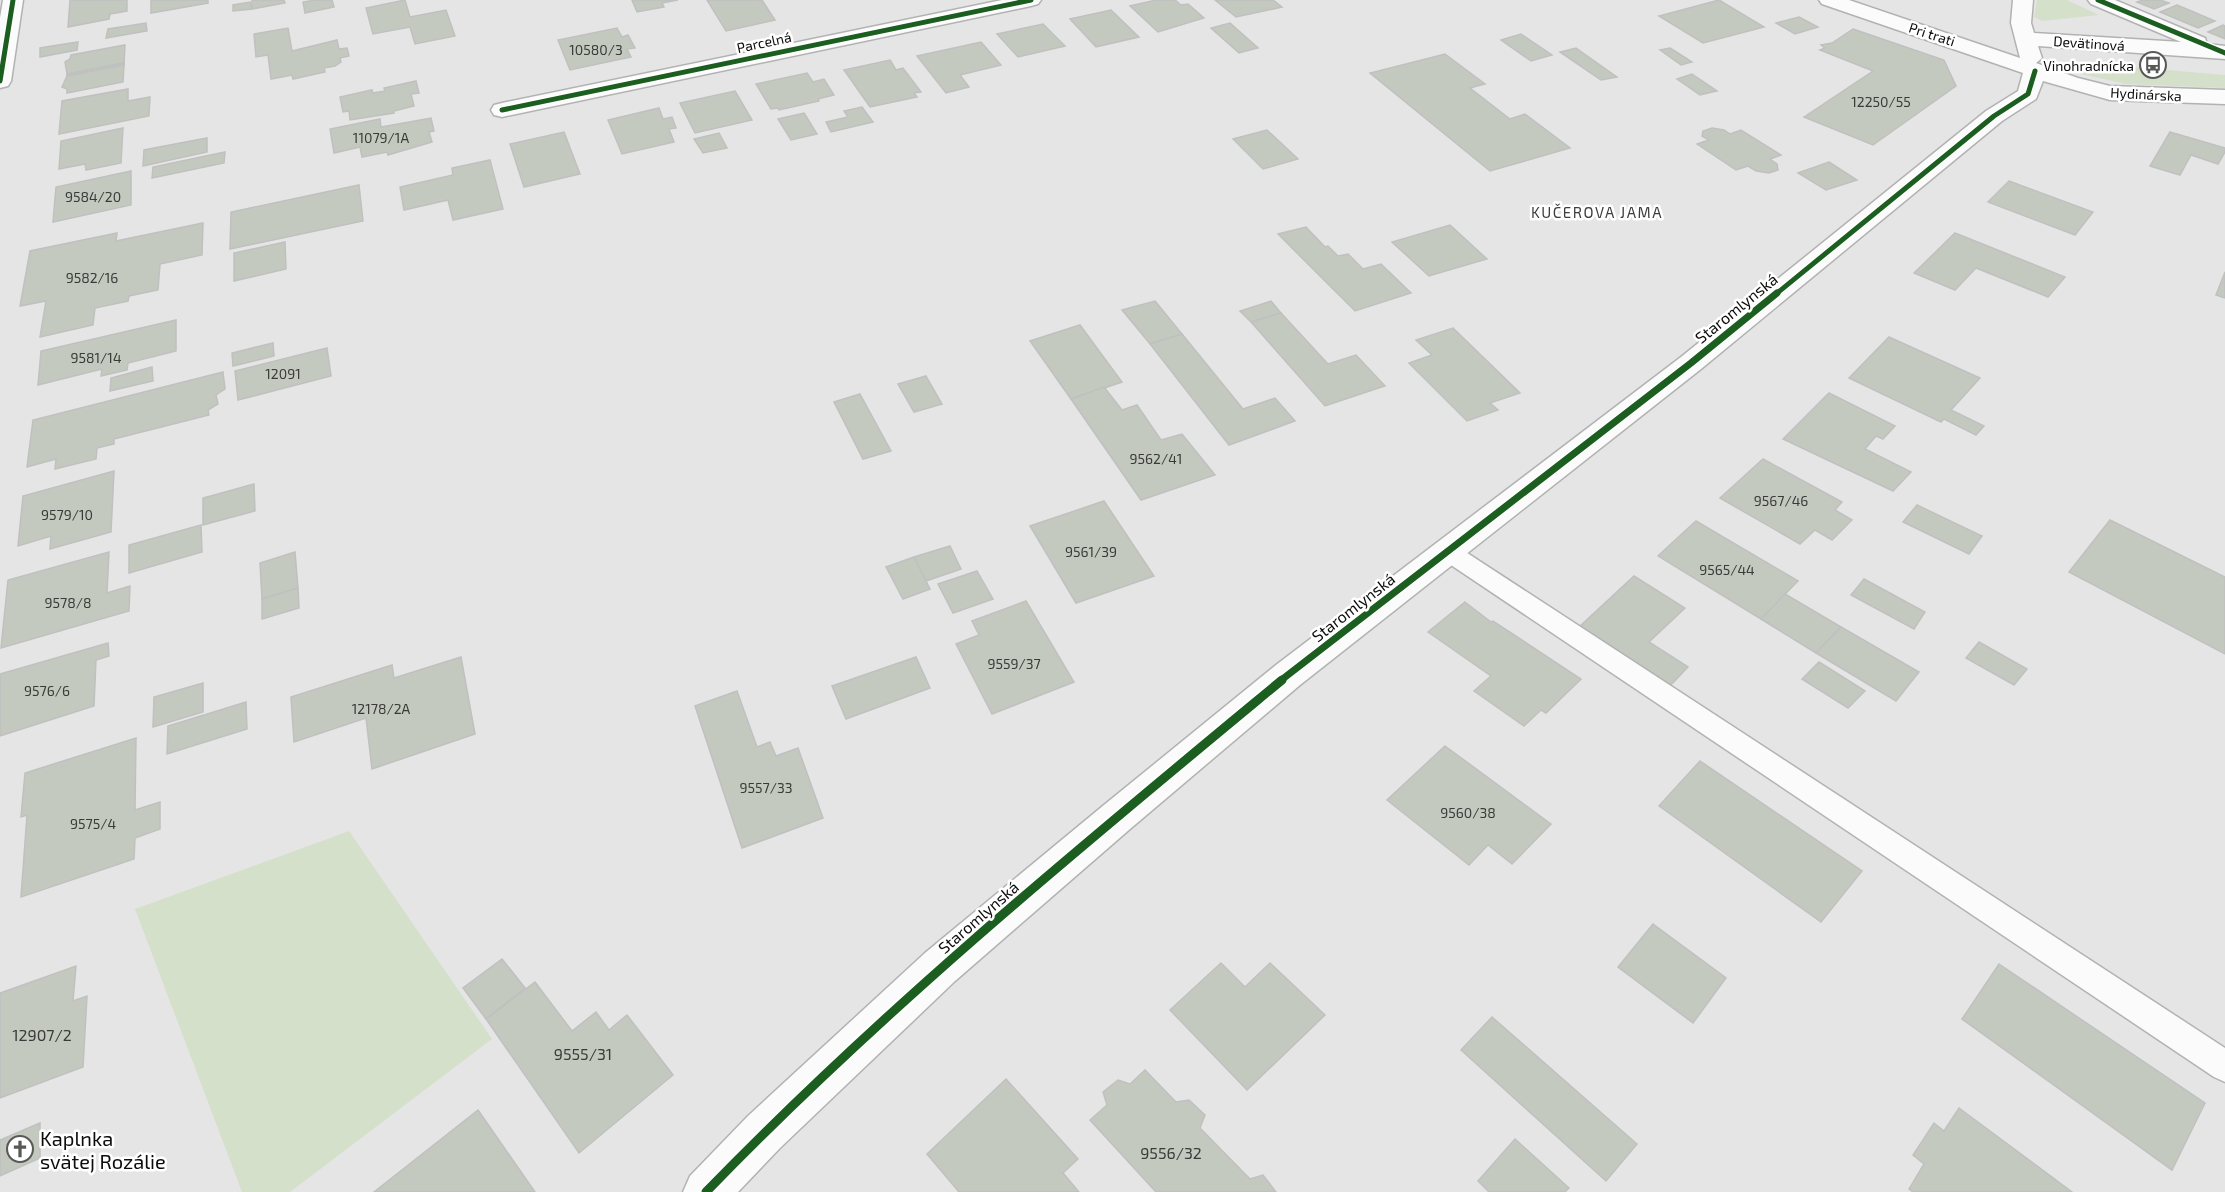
<svg xmlns="http://www.w3.org/2000/svg" width="2225" height="1192" font-family="'Exo 2',sans-serif">
  <style>
    .green { fill: #d5e0cb }
    .building { fill: #c4c9c0; stroke: #bfc0bf; stroke-width: 1.5 }
    .lines { fill: none; stroke-linecap: round; stroke-linejoin: round }
    .lane-casing { stroke: #b2b2b2; stroke-width: 3 }
    .street-casing { stroke: #b2b2b2; stroke-width: 3 }
    .lane { fill: #fbfbfb; fill-rule: evenodd }
    .street { fill: #fbfbfb; fill-rule: evenodd }
    .cycleway-far2-casing { stroke: #fff; stroke-width: 8 }
    .cycleway-far1-casing { stroke: #fff; stroke-width: 10 }
    .cycleway-casing { stroke: #fff; stroke-width: 13 }
    .cycleway-far2 { stroke: #1b5e20; stroke-width: 5 }
    .cycleway-far1 { stroke: #1b5e20; stroke-width: 7 }
    .cycleway { stroke: #1b5e20; stroke-width: 9 }
    .labels { text-anchor: middle; dominant-baseline: central; stroke-width: 5; stroke-linejoin: round; paint-order: stroke }
    .far-street-label { font-size: 14px; fill: #0c0c0b; stroke: #fff }
    .number-label { font-size: 14px; fill: #3a3b38 }
    .far-poi-label { font-size: 14px; fill: #0c0c0b; stroke: #fff; text-anchor: end }
    .far-neighbourhood-label { font-size: 15px; letter-spacing: 1.5px; fill: #3e3f3d; stroke: #fff }
    .street-label { font-size: 16px; fill: #0c0c0b; stroke: #fff }
    .near-number-label { font-size: 16px; fill: #3a3b38 }
    .near-poi-label { font-size: 20px; fill: #0c0c0b; stroke: #fff; text-anchor: start }
  </style>
  <rect width="100%" height="100%" fill="#e5e5e5"/>
  <g class="green">
    <path d="M2037,0H2067L2099,15L2042,21L2034,17Z"/>
    <path d="M2065,61L2225,75V88L2126,84L2072,72Z"/>
    <path d="M349,831L492,1039L290,1192H242L135,909Z"/>
  </g>
  <g class="building">
    <path d="M70,0H127V11L110,14L109,19L68,27Z"/>
    <path d="M151,0H208V3L151,13Z"/>
    <path d="M252,0H284L285,3L252,9Z"/>
    <path d="M315,0H332L334,7L305,13L303,2Z"/>
    <path d="M405,0L410,17L446,10L455,36L415,44L410,27L373,34L366,8Z"/>
    <path d="M632,0H678L662,3L664,7L637,12Z"/>
    <path d="M707,0H762L775,20L726,31Z"/>
    <path d="M1156,0H1175L1181,5L1188,4L1204,18L1158,32L1130,6Z"/>
    <path d="M1215,0H1273L1282,7L1236,17Z"/>
    <path d="M1719,0L1764,27L1703,43L1659,16Z"/>
    <path d="M2143,0H2160L2169,3L2154,9L2137,2Z"/>
    <path d="M250,2L252,9L233,11V5Z"/>
    <path d="M2177,5L2215,21L2198,28L2160,12Z"/>
    <path d="M1111,10L1139,37L1096,47L1070,19Z"/>
    <path d="M1799,17L1818,27L1795,34L1776,23Z"/>
    <path d="M146,23L147,31L106,38L108,29Z"/>
    <path d="M1230,23L1258,48L1239,53L1211,28Z"/>
    <path d="M1043,24L1065,46L1018,57L997,34Z"/>
    <path d="M2223,25L2225,26V39L2208,32Z"/>
    <path d="M288,28L292,51L337,40L339,49L347,48L349,56L340,58L341,62L335,66L324,68L325,72L293,79L292,75L271,79L268,55L256,57L254,34Z"/>
    <path d="M617,28L622,37L628,35L635,48L627,49L631,57L570,70L558,40Z"/>
    <path d="M1853,29L1944,60L1956,86L1873,145L1804,117L1873,71L1820,50L1825,48L1821,45L1832,43Z"/>
    <path d="M1521,34L1552,55L1531,61L1501,40Z"/>
    <path d="M78,42L77,50L40,57V48Z"/>
    <path d="M981,42L1001,65L960,75L969,87L946,93L917,56Z"/>
    <path d="M125,45L124,63L67,74L65,62L70,59L71,55Z"/>
    <path d="M1576,48L1617,77L1601,80L1560,52Z"/>
    <path d="M1670,48L1692,62L1681,65L1660,50Z"/>
    <path d="M1445,54L1485,84L1470,88L1510,119L1525,114L1570,148L1490,171L1370,73Z"/>
    <path d="M890,60L896,70L903,68L921,92L914,93L917,97L870,107L844,70Z"/>
    <path d="M124,63V65L67,76V74Z"/>
    <path d="M124,65L123,82L67,93V89L62,87L67,76Z"/>
    <path d="M807,73L813,82L824,79L834,95L818,99L819,101L779,110L778,108L771,109L756,84Z"/>
    <path d="M1692,74L1717,91L1700,95L1677,79Z"/>
    <path d="M416,81L419,93L411,94L414,106L394,111V113L350,120L349,111L343,112L340,97L372,90L373,93L385,91L384,88Z"/>
    <path d="M128,89V101L150,97L149,116L59,134L62,101Z"/>
    <path d="M735,91L752,120L695,133L680,103Z"/>
    <path d="M862,107L873,122L831,132L826,122L848,117L844,111Z"/>
    <path d="M659,108L663,119L672,117L676,128L669,129L674,142L622,154L608,120Z"/>
    <path d="M804,113L817,134L791,140L778,119Z"/>
    <path d="M431,118L434,131L429,132L432,142L388,155L387,152L362,157L360,147L334,153L330,129L380,119L381,127Z"/>
    <path d="M123,128L121,163L86,170L85,164L59,169L61,141Z"/>
    <path d="M1712,128L1724,130L1730,134L1741,130L1781,155L1770,159L1777,164L1778,170L1769,173L1756,171L1748,166L1736,170L1697,144L1709,140L1702,136L1703,131Z"/>
    <path d="M1267,130L1298,159L1263,169L1233,139Z"/>
    <path d="M564,132L580,174L524,187L510,144Z"/>
    <path d="M2170,132L2225,148V152L2218,164L2191,155L2180,175L2150,166Z"/>
    <path d="M719,133L727,148L703,153L694,139Z"/>
    <path d="M207,138V152L143,166L144,150Z"/>
    <path d="M225,152L224,163L152,178L153,167Z"/>
    <path d="M490,160L503,209L453,220L448,200L404,210L400,187L453,175L452,168Z"/>
    <path d="M1829,162L1857,180L1826,190L1798,173Z"/>
    <path d="M131,171V205L53,222L56,187Z"/>
    <path d="M2009,181L2093,212L2075,235L1988,202Z"/>
    <path d="M359,185L363,221L230,249L231,212Z"/>
    <path d="M203,223L202,255L160,264L158,290L129,296L128,301L95,308L93,325L40,337L46,301L20,306L30,251L117,233L116,241Z"/>
    <path d="M1450,225L1487,259L1429,276L1392,242Z"/>
    <path d="M1306,227L1325,247L1328,246L1338,256L1348,254L1363,269L1381,264L1411,293L1355,311L1278,234Z"/>
    <path d="M1955,233L2065,277L2048,297L1976,268L1955,290L1914,273Z"/>
    <path d="M285,242L286,269L234,281V253Z"/>
    <path d="M2225,272V298L2216,295Z"/>
    <path d="M1155,301L1182,334L1150,344L1122,310Z"/>
    <path d="M1271,301L1281,313L1251,322L1240,311Z"/>
    <path d="M1281,313L1328,364L1356,355L1385,386L1325,406L1251,322Z"/>
    <path d="M176,320V351L128,363L127,370L101,376L102,369L38,385L41,351Z"/>
    <path d="M1080,325L1122,382L1071,399L1030,341Z"/>
    <path d="M1453,328L1520,393L1490,403L1498,410L1467,421L1409,363L1432,355L1416,340Z"/>
    <path d="M1182,334L1243,409L1275,398L1295,421L1229,445L1150,344Z"/>
    <path d="M1889,337L1980,378L1951,410L1984,426L1976,435L1944,419L1941,422L1849,378Z"/>
    <path d="M273,343L274,356L233,366L232,353Z"/>
    <path d="M327,348L331,376L238,400L235,371Z"/>
    <path d="M152,367L153,381L110,391L111,378Z"/>
    <path d="M223,372L225,389L216,395L218,404L208,410L209,415L114,439V444L97,448L96,459L55,469L56,459L27,467L33,420Z"/>
    <path d="M926,376L942,404L914,412L898,384Z"/>
    <path d="M1104,387L1122,410L1137,405L1161,440L1182,434L1215,475L1141,500L1071,399Z"/>
    <path d="M1829,393L1895,426L1883,439L1876,436L1865,449L1911,472L1893,491L1783,439Z"/>
    <path d="M860,394L891,451L863,459L834,402Z"/>
    <path d="M1763,459L1842,502L1835,510L1852,520L1832,540L1815,530L1800,544L1720,498Z"/>
    <path d="M114,471L111,532L50,549L51,536L18,546L23,496Z"/>
    <path d="M254,484L255,511L203,525V498Z"/>
    <path d="M1104,501L1154,576L1076,603L1030,526Z"/>
    <path d="M1917,505L1982,536L1969,554L1903,522Z"/>
    <path d="M2110,520L2225,577V654L2069,572Z"/>
    <path d="M1696,521L1798,581L1761,619L1658,556Z"/>
    <path d="M201,525L202,552L129,573V545Z"/>
    <path d="M950,546L961,569L926,581L914,557Z"/>
    <path d="M109,552L107,593L130,586L129,611L1,648L8,580Z"/>
    <path d="M295,552L298,588L262,599L260,563Z"/>
    <path d="M914,557L930,589L903,599L886,567Z"/>
    <path d="M977,571L993,599L953,613L938,584Z"/>
    <path d="M1634,576L1685,608L1649,642L1688,667L1667,689L1577,629Z"/>
    <path d="M1864,579L1925,612L1914,629L1851,595Z"/>
    <path d="M298,588L299,608L262,619V599Z"/>
    <path d="M1785,594L1841,627L1816,653L1761,619Z"/>
    <path d="M1026,601L1074,682L992,714L956,644L979,635L972,621Z"/>
    <path d="M1465,602L1491,622L1493,621L1581,679L1546,713L1541,710L1524,726L1474,691L1491,676L1428,632Z"/>
    <path d="M1841,627L1919,672L1896,701L1816,653Z"/>
    <path d="M1979,642L2027,669L2014,685L1966,658Z"/>
    <path d="M108,643L109,656L96,660L94,706L0,736V674Z"/>
    <path d="M461,657L475,734L372,769L366,718L294,742L291,697L392,665L394,678Z"/>
    <path d="M916,657L930,688L846,719L832,686Z"/>
    <path d="M1819,662L1865,691L1848,708L1802,679Z"/>
    <path d="M203,683V712L153,727L154,697Z"/>
    <path d="M737,691L757,747L770,742L776,756L798,748L823,818L742,848L695,706Z"/>
    <path d="M246,702L247,729L167,754L168,726Z"/>
    <path d="M136,738L135,810L160,802V829L135,838L134,859L21,897L27,815L21,817L25,773Z"/>
    <path d="M1445,746L1551,824L1512,864L1488,845L1469,865L1387,800Z"/>
    <path d="M1700,761L1862,871L1821,922L1659,806Z"/>
    <path d="M1653,924L1726,978L1693,1023L1618,967Z"/>
    <path d="M502,959L525,988L486,1019L463,988Z"/>
    <path d="M1221,963L1245,987L1270,963L1325,1015L1247,1090L1170,1010Z"/>
    <path d="M1999,964L2205,1103L2172,1170L1962,1019Z"/>
    <path d="M76,966L73,1001L87,996L83,1067L0,1098V993Z"/>
    <path d="M535,982L572,1031L596,1012L609,1030L627,1015L673,1075L579,1153L486,1019Z"/>
    <path d="M1492,1017L1637,1144L1606,1181L1461,1050Z"/>
    <path d="M1145,1070L1176,1102L1189,1100L1205,1115L1200,1128L1250,1179L1263,1175L1276,1192H1156L1090,1120L1107,1105L1103,1092L1118,1080L1130,1084Z"/>
    <path d="M1006,1079L1078,1159L1063,1173L1079,1192H959L927,1154Z"/>
    <path d="M1959,1108L2072,1192H1913L1909,1189L1924,1164L1913,1155L1934,1123L1944,1131Z"/>
    <path d="M478,1110L535,1192H374Z"/>
    <path d="M40,1123V1158L0,1176V1140Z"/>
    <path d="M1515,1139L1569,1188L1565,1192H1489L1478,1181Z"/>
  </g>
  <g class="lines">
    <defs>
      <path id="lane" d="M1447,542L1455,545L2225,1048V1082L2214,1077L1439,557L1435,551L1439,545Z"/>
      <g id="street">
        <path d="M3,0H23L11,81L8,86L0,88V18Z"/>
        <path d="M1002,0H1041L1038,4L1031,6L502,117L494,115L491,110L494,105L502,103Z"/>
        <path d="M1819,0H1849L2020,58L2011,23L2013,0H2033L2031,23L2034,33L2181,42L2091,4L2088,0H2115L2205,38L2207,44L2225,46V59L2038,46L2042,58L2036,63L2078,78L2110,86L2225,90V104L2110,100L2043,81L2036,99L2002,121L1701,369L1300,685L1130,829L955,981L780,1148L738,1192H683L690,1176L748,1116L925,953L1104,805L1276,665L1681,357L1986,111L2018,91L2023,73L1822,4Z"/>
      </g>
    </defs>
    <use href="#lane" class="lane-casing"/>
    <use href="#street" class="street-casing"/>
    <use href="#lane" class="lane"/>
    <use href="#street" class="street"/>
    <defs>
      <g id="cycleway-far2">
        <path d="M2098,0L2225,53"/>
        <path d="M0,81L13,0"/>
        <path d="M502,110L1031,0"/>
        <path d="M1776,294L1994,116L2028,94L2035,71"/>
      </g>
      <path id="cycleway-far1" d="M1280,681L1691,363L1777,293"/>
      <path id="cycleway" d="M706,1192C885,1007 1084,844 1282,680"/>
    </defs>
    <use href="#cycleway-far2" class="cycleway-far2-casing"/>
    <use href="#cycleway-far1" class="cycleway-far1-casing"/>
    <use href="#cycleway" class="cycleway-casing"/>
    <use href="#cycleway-far2" class="cycleway-far2"/>
    <use href="#cycleway-far1" class="cycleway-far1"/>
    <use href="#cycleway" class="cycleway"/>
  </g>
  <defs>
    <symbol id="bus-ring" viewBox="-11 -11 22 22"><circle r="9.5" fill="#fff" stroke="#585857" stroke-width="1.5"/><path d="M-5-6H5V4H4V6H2V4H-2V6H-4V4H-5ZM-3.5-4V0h7V-4ZM-3.5 1.2v1.5H-2V1.2ZM2 1.2v1.5H3.5V1.2Z" fill="#585857"/></symbol>
    <symbol id="church-ring" viewBox="-11 -11 22 22"><circle r="9.5" fill="#fff" stroke="#585857" stroke-width="1.5"/><path d="M-1.2-6h2.4v3.5h3.3v2.4h-3.3V6h-2.4V-.1h-3.3v-2.4h3.3Z" fill="#585857"/></symbol>
  </defs>
  <g fill-rule="evenodd">
    <use href="#bus-ring" x="2138" y="50" width="30" height="30"/>
    <use href="#church-ring" x="5" y="1134" width="30" height="30"/>
  </g>
  <g class="labels">
    <g class="far-street-label">
      <text transform="translate(1932 34) rotate(18)">Pri trati</text>
      <text transform="translate(764 42) rotate(-12)">Parcelná</text>
      <text transform="translate(2089 43) rotate(4)">Devätinová</text>
      <text transform="translate(2146 94) rotate(3)">Hydinárska</text>
    </g>
    <g class="number-label">
      <text x="596" y="49">10580/3</text>
      <text x="1881" y="101">12250/55</text>
      <text x="381" y="137">11079/1A</text>
      <text x="93" y="196">9584/20</text>
      <text x="92" y="277">9582/16</text>
      <text x="96" y="357">9581/14</text>
      <text x="283" y="373">12091</text>
      <text x="1156" y="458">9562/41</text>
      <text x="1781" y="500">9567/46</text>
      <text x="67" y="514">9579/10</text>
      <text x="1091" y="551">9561/39</text>
      <text x="1727" y="569">9565/44</text>
      <text x="68" y="602">9578/8</text>
      <text x="1014" y="663">9559/37</text>
      <text x="47" y="690">9576/6</text>
      <text x="381" y="708">12178/2A</text>
      <text x="766" y="787">9557/33</text>
      <text x="1468" y="812">9560/38</text>
      <text x="93" y="823">9575/4</text>
    </g>
    <g class="far-poi-label">
      <text x="2134" y="65">Vinohradnícka</text>
    </g>
    <g class="far-neighbourhood-label">
      <text x="1597" y="212">KUČEROVA JAMA</text>
    </g>
    <g class="street-label">
      <text transform="translate(1736 308) rotate(-39)">Staromlynská</text>
      <text transform="translate(1353 607) rotate(-38)">Staromlynská</text>
      <text transform="translate(978 917) rotate(-41)">Staromlynská</text>
    </g>
    <g class="near-number-label">
      <text x="42" y="1034">12907/2</text>
      <text x="583" y="1053">9555/31</text>
      <text x="1171" y="1152">9556/32</text>
    </g>
    <g class="near-poi-label">
      <text x="40" y="1138">Kaplnka<tspan x="40" dy="23">svätej Rozálie</tspan></text>
    </g>
  </g>
</svg>
